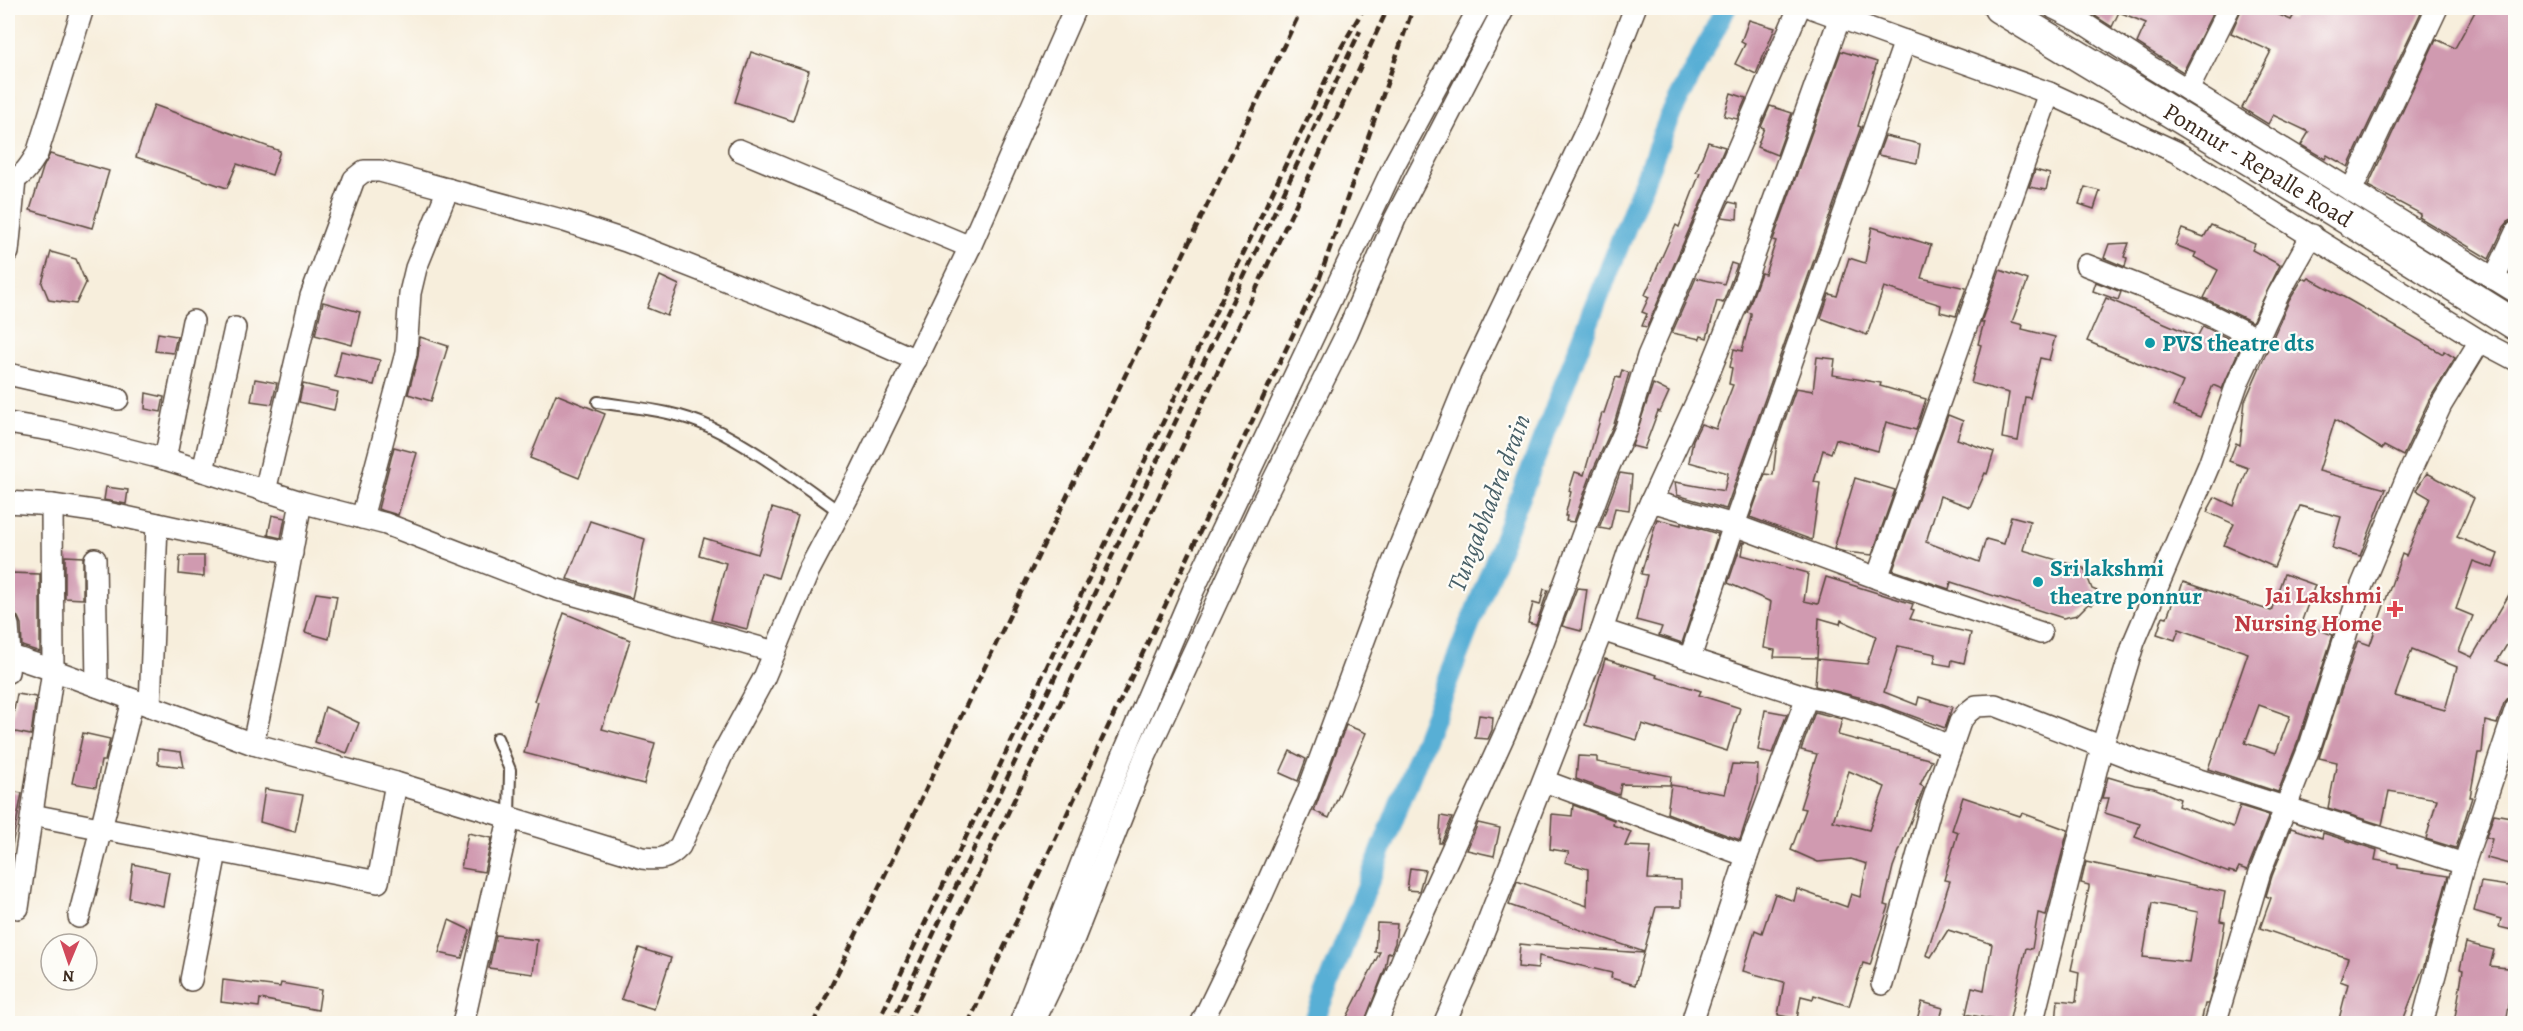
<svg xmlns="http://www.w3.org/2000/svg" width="2523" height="1031" font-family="Alegreya,serif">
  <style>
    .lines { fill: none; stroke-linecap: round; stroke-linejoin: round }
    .canal { stroke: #58afd5; stroke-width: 21 }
    .building { fill: #d09ab0; fill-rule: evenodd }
    .service-casing { stroke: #57473a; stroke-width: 14 }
    .minor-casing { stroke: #57473a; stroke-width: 24 }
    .secondary-casing { stroke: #57473a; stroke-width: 33 }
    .service { stroke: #fff; stroke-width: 10 }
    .minor { stroke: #fff; stroke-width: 21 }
    .secondary { stroke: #fff; stroke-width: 30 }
    .rail { stroke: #3b2a1e; stroke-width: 4.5; stroke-dasharray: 9 4.5; stroke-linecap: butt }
    .culture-dot { fill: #0f9aa8; stroke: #fdfcf7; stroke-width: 2 }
    .health-dot { fill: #e0444e; stroke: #fdfcf7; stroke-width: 2 }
    .labels { text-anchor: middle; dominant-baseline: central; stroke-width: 4.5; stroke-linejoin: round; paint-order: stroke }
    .street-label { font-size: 24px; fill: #3b2a1e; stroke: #fdfcf7 }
    .culture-label { font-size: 24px; font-weight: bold; fill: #0d838f; stroke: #fdfcf7; text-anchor: start }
    .health-label { font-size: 24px; font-weight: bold; fill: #be3a42; stroke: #fdfcf7; text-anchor: end }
    .water-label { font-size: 26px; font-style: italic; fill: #475f67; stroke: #fdfcf7 }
  </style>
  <rect width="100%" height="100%" fill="#fdfcf7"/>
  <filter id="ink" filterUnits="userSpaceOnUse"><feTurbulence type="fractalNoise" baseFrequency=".0167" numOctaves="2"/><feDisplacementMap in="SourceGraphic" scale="12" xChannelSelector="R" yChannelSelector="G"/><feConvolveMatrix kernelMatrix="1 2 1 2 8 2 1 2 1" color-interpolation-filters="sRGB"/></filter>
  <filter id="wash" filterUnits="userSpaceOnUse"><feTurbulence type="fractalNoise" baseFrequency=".008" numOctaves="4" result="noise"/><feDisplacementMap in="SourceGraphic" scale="24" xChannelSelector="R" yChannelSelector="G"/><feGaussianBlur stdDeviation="1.35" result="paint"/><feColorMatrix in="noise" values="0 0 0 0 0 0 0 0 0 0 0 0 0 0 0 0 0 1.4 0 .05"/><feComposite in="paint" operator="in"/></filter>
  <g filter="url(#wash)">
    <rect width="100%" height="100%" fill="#f7eedc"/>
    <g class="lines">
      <path class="canal" d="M1313,1024L1669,118L1726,8"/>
    </g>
    <g id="blocks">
      <g class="building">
        <path d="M2100,8H2210L2214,10L2183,72L2137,43L2146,23L2119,12L2112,27L2095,16Z"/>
        <path d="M2242,8H2263L2291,20L2298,8H2423L2348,167L2327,155L2325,159L2301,145L2309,132L2273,115L2268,124L2242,108L2271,51L2231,33Z"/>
        <path d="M2477,8H2516V219L2509,221L2504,227L2489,259L2419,217L2421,214L2368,186L2436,39L2455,48Z"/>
        <path d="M1749,20L1775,28L1756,74L1735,64L1745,44L1741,42Z"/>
        <path d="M1841,51L1877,62L1858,126L1861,127L1726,509L1677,495L1675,482L1724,491L1728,473L1689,462L1693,440L1701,424L1716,429L1733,385L1729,384L1732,368L1730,367L1734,349L1742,351L1751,316V313L1747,312L1761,273L1765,274L1776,241L1773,240Z"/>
        <path d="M751,52L809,71L793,121L735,102Z"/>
        <path d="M1731,93L1746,98L1737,119L1724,116Z"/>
        <path d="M154,105L280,151L272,175L237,164L227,188L136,157Z"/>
        <path d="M1770,106L1792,113L1777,155L1757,147L1764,128L1761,127Z"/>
        <path d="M1885,136L1920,144L1917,163L1878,155Z"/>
        <path d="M1708,142L1725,147L1647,327L1642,326L1647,314L1642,312L1649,297L1645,295L1676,225L1679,227L1700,173L1696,172Z"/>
        <path d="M50,154L109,171L92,228L30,210L43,168Z"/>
        <path d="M2035,170L2050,174L2046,190L2029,187Z"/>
        <path d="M2085,187L2100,191L2094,209L2079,204Z"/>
        <path d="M1729,202L1738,204L1737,219L1722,217Z"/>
        <path d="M2211,225L2255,244L2252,250L2280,265L2252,322L2204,298L2218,270L2194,257L2196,253L2175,245L2182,229L2204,237Z"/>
        <path d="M1872,227L1931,245L1921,278L1966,288L1956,316L1940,312L1941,305L1884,287L1867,335L1821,318L1829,294L1837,296L1849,258L1865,263Z"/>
        <path d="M2129,243L2124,257L2127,258L2125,267L2104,258L2109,244Z"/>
        <path d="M51,252L76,259L86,283L76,304L49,300L42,283Z"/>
        <path d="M1731,263L1737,265L1723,303L1717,301L1707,338L1701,336L1700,339L1672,333L1696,278L1724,284Z"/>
        <path d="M2000,270L2028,280L2012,322L2023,325L2022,329L2055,337L2049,360L2040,358L2030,398L2025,397L2018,441L2002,438L2009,393L1971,383L1981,345L1978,344L1984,322H1981Z"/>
        <path d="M660,276L679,285L667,316L647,308Z"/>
        <path d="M2303,278L2307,280L2309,278L2349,300L2443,354L2444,351L2455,358L2429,400L2403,456L2384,446L2382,449L2335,420L2319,471L2386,489L2360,556L2332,548L2341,517L2300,506L2274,567L2224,545L2234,524L2207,512L2215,497L2234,506L2248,468L2229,461L2236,443L2240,445L2245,401L2289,301Z"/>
        <path d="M2096,282L2121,292L2118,300L2093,291Z"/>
        <path d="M2106,298L2197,337L2203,326L2241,345L2222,389L2213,385L2200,417L2173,406L2183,382L2087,341Z"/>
        <path d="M323,302L360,312L352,345L315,335Z"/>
        <path d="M158,333L177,336L173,353L155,351Z"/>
        <path d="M420,337L448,346L431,401L408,394L418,356Z"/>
        <path d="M341,351L380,360L374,385L335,377Z"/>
        <path d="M1817,357L1835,359L1833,375L1881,383L1880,386L1926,399L1916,430L1886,422L1878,451L1836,439L1831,453L1823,450L1814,482L1820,483L1812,540L1750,517L1765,474L1773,475L1777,442L1796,388L1813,391Z"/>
        <path d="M1622,370L1629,373L1614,424L1592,472L1574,522L1566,521L1567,516H1565L1571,492L1569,491L1575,472L1584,475L1602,413H1604L1616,377L1620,378Z"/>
        <path d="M255,379L277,383L272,404L251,401Z"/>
        <path d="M303,384L338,392L334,410L299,402Z"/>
        <path d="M1653,384L1669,392L1660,412L1658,411L1644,449L1632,446Z"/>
        <path d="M146,393L164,397L161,412L145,409Z"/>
        <path d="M556,394L605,414L579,478L530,458Z"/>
        <path d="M1948,415L1963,421L1957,439L1994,452L1987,474L1985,473L1970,507L1940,496L1926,542L1979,562L1986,539L2004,544L2011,516L2030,521L2023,550L2084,568L2092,589L2097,591L2092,605L2088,604L2077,615L2063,618L1951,582L1949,589L1893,570Z"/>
        <path d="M394,447L417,453L398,515L378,509Z"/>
        <path d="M1620,473L1632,475L1629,510L1615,508L1610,530L1599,528Z"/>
        <path d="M2427,473L2474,498L2457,537L2498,554L2493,568L2473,561L2456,609L2473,616L2459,651L2472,657L2516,583V630L2497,661L2516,669V696L2508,698L2504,703L2497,724L2485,721L2482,753H2478L2470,797H2472L2456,848L2426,839L2437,799L2389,791L2382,825L2328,808L2337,762L2319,758L2357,643L2359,641L2370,645L2402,554L2406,556L2430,498L2416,490ZM2412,649L2457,667L2445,710L2395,696Z"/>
        <path d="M1855,478L1895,490L1872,555L1845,552L1834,549Z"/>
        <path d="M106,487L128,490L126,504L104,500Z"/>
        <path d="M772,508L798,516L778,578L761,573L747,629L711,620L726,563L699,555L704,538L758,554Z"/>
        <path d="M272,515L285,518L281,538L268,535Z"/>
        <path d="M1657,519L1681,525V523L1718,534L1682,643L1659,635L1662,627L1636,620L1647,575L1641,574Z"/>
        <path d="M590,521L645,539L632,598L567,579Z"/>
        <path d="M1742,542L1746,543H1744L1742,555L1808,573L1804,601L1818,604L1826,577L1913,604L1911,609L1914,610L1910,619L1971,633L1964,663L1952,660L1951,666L1934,663L1936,654L1898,646L1884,692L1917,705L1919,697L1952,707L1945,728L1866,699L1815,686L1817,659L1867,664L1876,636L1841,620L1840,624L1819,618L1817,658L1774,657L1775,650L1764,648L1771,602L1728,583Z"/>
        <path d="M65,556L83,557V599L65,598Z"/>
        <path d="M180,556H204V577L179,574Z"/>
        <path d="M9,573L40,574V652L22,646L21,624L18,617L11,613L8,594Z"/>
        <path d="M2284,574L2315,585L2301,623L2333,635L2299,739L2278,792L2208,769L2248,653L2179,629L2175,640L2157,634L2163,616L2167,617L2174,599L2177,600L2183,582L2271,611ZM2259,705L2290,716L2276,753L2245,743Z"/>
        <path d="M1577,588L1587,589L1581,631L1562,626Z"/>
        <path d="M1544,589L1548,590L1536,625L1528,623L1533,603L1540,605Z"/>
        <path d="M316,593L337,596L329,639L305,632Z"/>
        <path d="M564,613L630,640L602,729L655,743L644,784L524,753L538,702L534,701Z"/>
        <path d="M1605,659L1657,675L1656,677L1701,691L1699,695L1740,708L1727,751L1642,724L1637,740L1585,725Z"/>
        <path d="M17,694L36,697L31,735L10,731Z"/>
        <path d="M325,707L359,723L347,753L315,742Z"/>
        <path d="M1765,710L1787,714L1772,753L1758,750Z"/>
        <path d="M1815,712L1842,719L1838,735L1932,760L1920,785L1924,787L1893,867L1884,905L1889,906L1870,965L1863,963L1849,1006L1814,995L1813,999L1801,996L1797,1019L1778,1015L1784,982L1743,971L1755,930L1762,933L1775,894L1794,901L1797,889L1847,907L1851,894L1860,897L1867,864L1851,859L1818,862L1791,850L1806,809L1800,808L1817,754L1801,750ZM1849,771L1885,787L1869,830L1833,821Z"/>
        <path d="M1479,715L1493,717L1492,730L1488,739L1475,738Z"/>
        <path d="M1346,725L1366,733L1329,818L1314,811Z"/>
        <path d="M83,733L110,739L105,761H101L96,787L72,783Z"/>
        <path d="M158,749L181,752L184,767L158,764Z"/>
        <path d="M1290,751L1306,759L1298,781L1280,773Z"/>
        <path d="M1578,756L1597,757V762L1671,776L1670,785L1621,784L1619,795L1576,779Z"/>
        <path d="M1732,764L1758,765L1757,786L1740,840L1667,813L1671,785L1725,794Z"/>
        <path d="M2108,777L2135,785L2154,788L2180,799L2178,806L2233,827L2240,806L2269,815L2247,870L2239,867L2236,873L2229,871V873L2135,837L2140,824L2105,813L2109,798H2102Z"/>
        <path d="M265,789L303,795L295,832L260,822Z"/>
        <path d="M8,791L22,793L11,851L8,850Z"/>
        <path d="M1963,797L2020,816L2022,813L2068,830L2046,915L2038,913L2032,949L2026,948L2009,1023L1966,1014L1972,987L1984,990L1992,944L1948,930L1931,957L1926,955L1950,881L1944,880L1958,832L1952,830Z"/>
        <path d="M1573,805L1614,820L1613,825L1631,832L1625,846L1651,847L1648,879L1681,880V907H1656L1644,952L1509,905L1517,881L1587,906L1588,869L1565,862L1569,852L1550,849L1552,814L1572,816Z"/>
        <path d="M2494,814L2516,818V866L2487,858L2492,839L2486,837Z"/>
        <path d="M1441,816L1452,818L1441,843H1439Z"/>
        <path d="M1478,823L1500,828L1494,856L1467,850Z"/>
        <path d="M2291,828L2322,838L2323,833L2377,850L2375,860L2398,864V868L2448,876L2424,966L2402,1023H2338L2348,984L2340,981L2348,958L2260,928L2271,898L2266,896L2272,876Z"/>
        <path d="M468,833L492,838L484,872L461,868Z"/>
        <path d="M2086,862L2225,892L2220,921L2225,922L2216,977L2208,1004H2205L2201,1023H2056L2058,1000L2076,1002L2079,972L2071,970L2089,888V885L2081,883ZM2152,903L2198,912L2189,962L2143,957Z"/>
        <path d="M133,864L169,872L163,906L129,898Z"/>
        <path d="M1410,868L1425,870L1419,891L1407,890Z"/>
        <path d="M2481,882L2508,886L2509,882L2516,883V931L2499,927L2501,919L2474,911Z"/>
        <path d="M449,920L470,930L462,958L439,953Z"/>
        <path d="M1377,923L1397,924L1395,943L1391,953L1388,952L1385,969L1364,1023H1344L1380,952H1375Z"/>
        <path d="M496,935L537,940L533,974L489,968Z"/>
        <path d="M2466,943L2494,950L2490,966L2515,969L2506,1023L2490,1020L2489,1023H2454L2463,970L2460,969Z"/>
        <path d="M1520,944L1530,945L1644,953L1635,985L1611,978L1612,973L1539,956L1538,969L1518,967Z"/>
        <path d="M639,948L671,958L654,1009L621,999Z"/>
        <path d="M223,980L280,987L281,983L321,990L318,1010L260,999L259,1007L221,1002Z"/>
        <path d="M1922,1002L1943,1008L1939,1023H1916Z"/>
      </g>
    </g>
  </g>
  <g filter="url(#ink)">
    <use href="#blocks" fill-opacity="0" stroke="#57473a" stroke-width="1.5"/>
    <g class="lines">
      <defs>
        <g id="service">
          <path d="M598,402C635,408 675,410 710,427C756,449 798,482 840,512"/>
          <path d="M497,738L510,770L509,818"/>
        </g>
        <g id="minor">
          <path d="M1813,8L2049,93L2176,152L2480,341L2516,360"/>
          <path d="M2054,8L2080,21L2152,68L2516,292"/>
          <path d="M1840,17L1734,311L1702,390L1630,547L1602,630L1807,697C1857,707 1904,726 1951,747"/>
          <path d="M2188,90L2229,8"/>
          <path d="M739,150L970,247"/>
          <path d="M8,180C22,180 30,165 37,154L83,8"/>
          <path d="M2351,191L2437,8"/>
          <path d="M8,252L15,180"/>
          <path d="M2086,265L2196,308L2258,339"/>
          <path d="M2494,279L2516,232"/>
          <path d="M8,374L118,399"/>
          <path d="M8,423L56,431L165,459L301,502L386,524L554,589L775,652"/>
          <path d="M165,459L193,321"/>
          <path d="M203,471L235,328"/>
          <path d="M265,491L311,296L354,179L364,171H380L565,221L626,241L817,316L916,360"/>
          <path d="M1651,501L1734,525L1877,578L2041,633"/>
          <path d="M8,502L52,505L107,513L292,553"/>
          <path d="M362,518L406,353L410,293L416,268L448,189"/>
          <path d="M95,559L97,686"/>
          <path d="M1877,578L2049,93"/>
          <path d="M8,625L10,655L8,672"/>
          <path d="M8,655L53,670L253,744L396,783L642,858C660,860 667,860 680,846L722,755L764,678L809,570L860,474L970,247L1075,8"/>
          <path d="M1690,658L1734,525L1905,41"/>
          <path d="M150,706L157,524"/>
          <path d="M253,744L278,625L301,502"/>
          <path d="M1544,781L1747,856"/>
          <path d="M32,815L378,882L396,783"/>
          <path d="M18,908L53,670L52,505"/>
          <path d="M79,917L133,700"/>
          <path d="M191,980L216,852"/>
          <path d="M1882,984L1931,806L1960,722L1967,713L1976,706L1995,705L2136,760L2464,864"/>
          <path d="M1694,1016L1747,856L1807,697"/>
          <path d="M463,1024L509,819"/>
          <path d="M1020,1024L1121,760L1193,591L1395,163L1479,8"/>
          <path d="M1033,1024L1074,938L1145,757L1264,499L1347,333L1395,219L1504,8"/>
          <path d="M1201,1024L1245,933L1307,794L1390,570L1470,374L1590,123L1635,8"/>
          <path d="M1376,1024L1408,946L1506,731L1540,650L1604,477L1626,428L1648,356L1799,8"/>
          <path d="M1444,1024L1476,952L1602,630"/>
          <path d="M2032,1024L2102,747L2134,642L2209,465L2237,384L2278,295L2312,235"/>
          <path d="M2215,1024L2260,872L2311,743L2362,585L2405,482L2441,405L2480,341"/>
          <path d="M2422,1024L2464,864L2516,708"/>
        </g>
        <g id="secondary">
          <path id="s1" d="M1999,8L2334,211L2516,325"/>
        </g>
      </defs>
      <use href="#service" class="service-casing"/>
      <use href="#minor" class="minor-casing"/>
      <use href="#secondary" class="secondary-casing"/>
      <use href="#service" class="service"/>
      <use href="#minor" class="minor"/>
      <use href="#secondary" class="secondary"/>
      <g class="rail">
        <path d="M813,1024L1302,8"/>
        <path d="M877,1024L1341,48L1364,8"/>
        <path d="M891,1024L1360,31"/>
        <path d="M907,1024L1146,524L1388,8"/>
        <path d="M968,1024L1320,277L1413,8"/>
      </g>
    </g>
  </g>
  <g class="culture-dot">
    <circle cx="2150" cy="343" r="6"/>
    <circle cx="2038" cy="582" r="6"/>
  </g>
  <path class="health-dot" d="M2392 600h6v6h6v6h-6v6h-6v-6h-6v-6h6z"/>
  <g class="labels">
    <g class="street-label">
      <text stroke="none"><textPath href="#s1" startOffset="303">Ponnur - Repalle Road</textPath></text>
    </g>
    <g class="culture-label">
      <text x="2162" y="343">PVS theatre dts</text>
      <text x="2050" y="568">Sri lakshmi<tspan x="2050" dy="28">theatre ponnur</tspan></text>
    </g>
    <g class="health-label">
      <text x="2382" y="595">Jai Lakshmi<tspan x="2382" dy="28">Nursing Home</tspan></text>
    </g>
    <g class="water-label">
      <text transform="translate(1489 503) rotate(-69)">Tungabhadra drain</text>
    </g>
  </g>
  <rect width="2523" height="1031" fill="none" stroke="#fdfcf7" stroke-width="30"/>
  <g transform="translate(69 962) rotate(182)"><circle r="28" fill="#fdfcf7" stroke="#afa8a0" stroke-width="1.5"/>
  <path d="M0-4.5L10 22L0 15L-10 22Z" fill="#d1495b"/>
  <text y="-9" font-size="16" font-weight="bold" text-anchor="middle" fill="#3b2a1e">N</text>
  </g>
</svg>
